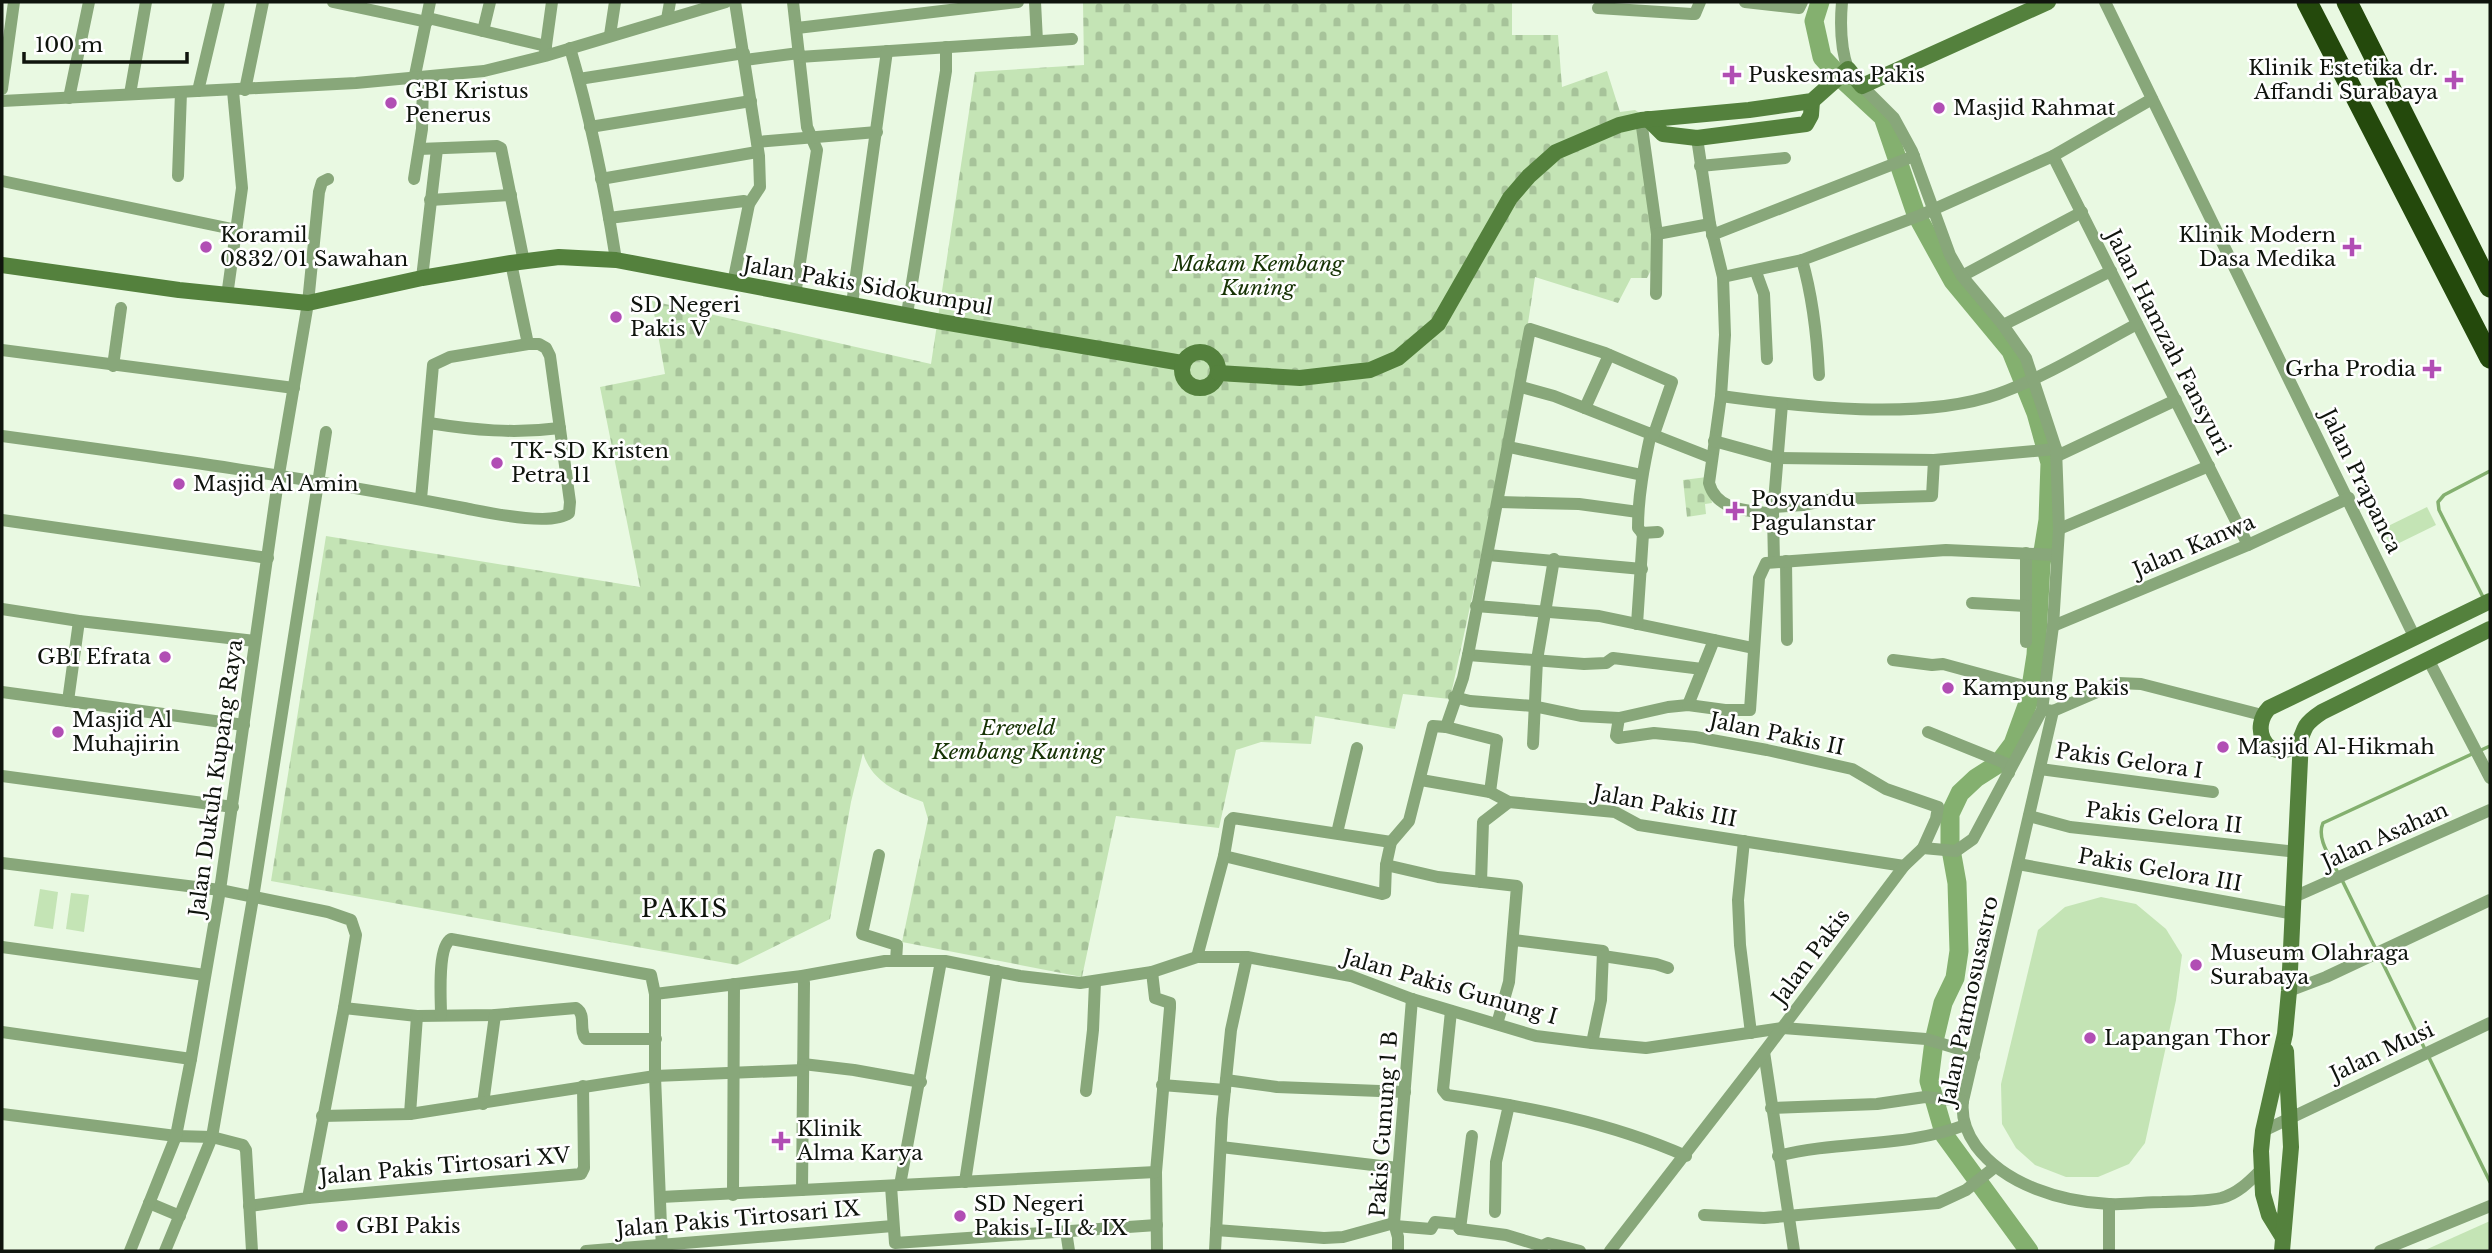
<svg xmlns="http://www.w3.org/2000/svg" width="2492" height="1253" font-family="'Libre Baskerville',serif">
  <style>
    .green { fill: #c4e4b5 }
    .cemetery { fill: url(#cemetery-stones) }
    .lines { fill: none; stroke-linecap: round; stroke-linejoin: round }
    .stream { stroke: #84b06f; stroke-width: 3.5 }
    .river { stroke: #84b06f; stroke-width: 19 }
    .street { stroke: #88a77a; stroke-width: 12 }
    .secondary { stroke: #54813d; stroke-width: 16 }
    .highway { stroke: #24490c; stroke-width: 21 }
    .poi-dot { fill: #b14eb4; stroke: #fff; stroke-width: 2.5 }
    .labels { text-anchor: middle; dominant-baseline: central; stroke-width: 5; stroke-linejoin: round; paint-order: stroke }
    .poi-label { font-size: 21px; fill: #0f140d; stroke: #fff; text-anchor: start }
    .park-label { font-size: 21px; font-style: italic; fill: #163304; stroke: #fff }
    .street-label { font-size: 21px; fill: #0f140d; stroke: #fff }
    .quarter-label { font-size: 24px; letter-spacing: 2px; fill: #0f140d; stroke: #fff }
  </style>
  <defs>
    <pattern id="cemetery-stones" width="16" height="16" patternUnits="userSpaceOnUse" patternTransform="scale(1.75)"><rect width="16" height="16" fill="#c4e4b5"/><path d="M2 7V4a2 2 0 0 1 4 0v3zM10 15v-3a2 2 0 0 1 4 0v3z" fill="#a7c39a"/></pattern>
  </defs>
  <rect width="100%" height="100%" fill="#e9f9e2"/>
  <g class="green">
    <path d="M2427,507L2436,525L2391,547L2382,529Z"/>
    <path d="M40,889L58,892L53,929L34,926Z"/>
    <path d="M71,893L89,895L84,932L66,929Z"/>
    <path d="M2101,897L2136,904L2166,929L2182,955L2176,1000L2145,1143L2129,1164L2098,1177H2066L2035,1165L2016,1148L2002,1124L2001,1084L2038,930L2065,907Z"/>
    <path d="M2490,1221V1251H2423Z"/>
  </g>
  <g class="cemetery">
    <path d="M1083,2H1512V35H1558L1562,87L1607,71L1620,112L1635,110L1644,116L1655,262L1647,278H1631L1618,303L1535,277L1520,376L1450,699L1403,694L1395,729L1315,716L1311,744L1261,742L1236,750L1219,828L1116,816L1082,977L902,942L928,819L923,802C897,792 872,782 863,753L851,802L830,919L737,965L271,881L326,536L640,587L600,387L665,374L652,301L931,364L975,72L1084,65Z"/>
    <path d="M1707,477L1712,503L1705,504L1706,514L1687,517L1683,480Z"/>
  </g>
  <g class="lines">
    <g class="stream">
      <path d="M2484,599L2439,510L2438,502L2444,495L2490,471"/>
      <path d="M2479,751L2490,746"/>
      <path d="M2338,873C2331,858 2316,839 2323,823L2472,754"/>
      <path d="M2342,880L2490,1182"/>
    </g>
    <path class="river" d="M1820,2L1814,21L1822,57L1843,80L1883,117L1916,214L1953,281L2011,351L2036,413L2050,463L2048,520L2041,564L2036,655L2029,700L2013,744L1998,764L1976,778L1960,793L1950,814V844L1957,883L1959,951L1955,978L1943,1003L1934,1041L1929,1081L1945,1136L2029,1251"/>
    <g class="street">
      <path d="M333,2L427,22"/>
      <path d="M793,2L807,127L817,150L795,295"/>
      <path d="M1035,2L1037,41"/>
      <path d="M1745,2L1799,8L1802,2"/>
      <path d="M1842,2C1840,25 1840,47 1848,69"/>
      <path d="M2105,2L2415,638"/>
      <path d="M1598,8L1692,14H1695L1700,2"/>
      <path d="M428,18L546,46"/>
      <path d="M667,19L670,2"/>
      <path d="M797,28L1018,2"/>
      <path d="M483,31L490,2"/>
      <path d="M610,35L615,2"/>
      <path d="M570,48C590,116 605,189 616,260"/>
      <path d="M545,53L552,2"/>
      <path d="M799,57L1072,39"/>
      <path d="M745,60L799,53"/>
      <path d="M579,79L744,53"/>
      <path d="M414,80L430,2"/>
      <path d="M2,89L14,2"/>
      <path d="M245,90L263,2"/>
      <path d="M198,91L219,2"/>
      <path d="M130,94L146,2"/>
      <path d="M69,98L89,2"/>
      <path d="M2,101L356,83L484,71L545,56L726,2"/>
      <path d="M1641,120L1657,234L1656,294"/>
      <path d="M590,127L751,101"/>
      <path d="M1697,138L1710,224L1723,277L1725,335L1721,396L1709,483C1717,512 1749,510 1773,514"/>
      <path d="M757,142L877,132"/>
      <path d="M419,149L497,146L501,148L524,262"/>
      <path d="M2053,156L2248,545"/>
      <path d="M1700,166L1785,158"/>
      <path d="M178,176L181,92"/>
      <path d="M414,179L422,129L423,78"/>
      <path d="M601,179L757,152"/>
      <path d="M2,181L237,230"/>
      <path d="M430,200L511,195"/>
      <path d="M609,218L744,201L749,204"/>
      <path d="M1657,234L1710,224"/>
      <path d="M1712,235L1914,156"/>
      <path d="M1802,260C1813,298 1817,335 1819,375"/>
      <path d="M511,263L528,344"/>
      <path d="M1756,272L1764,294L1767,359"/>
      <path d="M1962,276L2082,212"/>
      <path d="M1723,277L1802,260L1921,215L2053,156L2152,99"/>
      <path d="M422,278L437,149"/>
      <path d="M733,283L749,204L760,187L759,156L735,2"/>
      <path d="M227,296L242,188L233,91"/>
      <path d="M852,304L887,51"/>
      <path d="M907,314L946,71V47"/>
      <path d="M2003,325L2111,271"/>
      <path d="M2,350L294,388"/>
      <path d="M113,366L121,308"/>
      <path d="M1521,387L1554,396L1712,458"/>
      <path d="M1721,396C1801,407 1921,421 1998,394C2047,376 2092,348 2137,324"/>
      <path d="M1585,408L1609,355"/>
      <path d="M429,423C473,430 514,434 560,428"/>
      <path d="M2,436C157,457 311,478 464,508C486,512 551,527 569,513L570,502L550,356L546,348L539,344H528L450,357L433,365L421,499"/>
      <path d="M1714,441L1776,458L1934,460L2056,449"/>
      <path d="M1509,447L1642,475"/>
      <path d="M2057,456L2176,400"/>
      <path d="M1499,502L1579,504L1638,512"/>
      <path d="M1775,507L1803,505L1834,499L1932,496L1934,460"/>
      <path d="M2,520L268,558"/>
      <path d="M2059,529L2209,466"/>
      <path d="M1642,533L1658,532"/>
      <path d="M2026,553V642"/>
      <path d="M1488,555L1642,569"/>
      <path d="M1786,561L1787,640"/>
      <path d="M1774,562L1773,514L1782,404"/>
      <path d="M1972,603L2026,606"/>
      <path d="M1476,606L1599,616L1753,648"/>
      <path d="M2,609L79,621L255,641"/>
      <path d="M1637,624L1643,534L1638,528C1638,496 1644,465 1651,433"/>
      <path d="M2053,626L2248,545L2349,498"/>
      <path d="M1468,655L1584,664L1606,663L1613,658L1702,669"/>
      <path d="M2428,659L2490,778"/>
      <path d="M1893,660L1932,665L1943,664L2046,692"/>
      <path d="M2,692L244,725"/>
      <path d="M1454,697L1470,701L1533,706L1581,716L1619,718L1668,707L1688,705L1725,710H1750L1759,578L1766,563L1946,550L2057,555"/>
      <path d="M68,701L79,621"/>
      <path d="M1688,705L1714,640"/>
      <path d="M2046,710L2053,711L2118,683L2141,684L2262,715"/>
      <path d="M2053,711L1963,1101C1961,1118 1966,1132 1976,1146C2005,1185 2062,1202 2109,1204C2127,1205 2145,1202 2162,1202C2181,1201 2202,1202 2221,1198C2237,1194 2249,1182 2260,1171"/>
      <path d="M1619,718L1616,736L1618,738L1654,733L1695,737L1767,750L1852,769L1886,789L1938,807L1936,819L1923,848"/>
      <path d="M1446,727L1497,740L1490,792"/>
      <path d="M1928,732L2005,763L2009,773"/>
      <path d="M1533,744L1537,660L1554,559"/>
      <path d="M2040,769L2213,792"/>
      <path d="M2,776L233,807"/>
      <path d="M1421,780L1490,792L1509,802L1615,812L1639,825L1904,866"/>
      <path d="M2029,816L2070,827L2297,852"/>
      <path d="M1337,833L1357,748"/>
      <path d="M1744,841L1738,900L1740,945L1751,1033"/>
      <path d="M879,855L862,934L897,945L896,961"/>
      <path d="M1224,856L1382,894L1385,893L1386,865L1391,842L1409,821L1433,726L1446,727L1463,678L1468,655L1530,329L1605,353L1672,382L1654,434"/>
      <path d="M2,863L220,890L328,912L351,920L356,935L344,1008L308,1198L249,1206"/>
      <path d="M2018,864L2294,914"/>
      <path d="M1386,865L1438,877L1517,886L1509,982L1497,1024"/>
      <path d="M1481,882L1483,822L1509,802"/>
      <path d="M2296,896L2490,810"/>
      <path d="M1514,940L1603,951L1601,1000L1592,1043"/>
      <path d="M2,947L205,975"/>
      <path d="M1603,956L1656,964L1668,968"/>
      <path d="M1197,957L1224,856L1230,821L1233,818L1391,842"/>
      <path d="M1152,972L1155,998L1170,1003V1008L1156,1172L1157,1251"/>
      <path d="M802,976L804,983L802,1190"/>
      <path d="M2289,991L2326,977L2490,900"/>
      <path d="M655,994L802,976L885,961H945L1020,976L1080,983L1152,972L1197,957H1247L1351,976L1412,999L1536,1036L1592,1043L1646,1048L1783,1028L1926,1039L1969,1052L1974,1057"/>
      <path d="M344,1008L417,1016L495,1015L576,1008C587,1015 578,1030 586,1039H656"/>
      <path d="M1451,1011L1443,1090L1447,1095C1528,1107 1610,1122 1686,1156"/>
      <path d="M441,1015C441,998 437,947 451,939L651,975L655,994V1076L662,1251"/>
      <path d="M2,1032L191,1059"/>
      <path d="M1764,1052L1794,1251"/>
      <path d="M803,1064L854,1070L921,1082"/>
      <path d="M1226,1080L1277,1087L1405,1092"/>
      <path d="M1162,1085L1225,1090"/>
      <path d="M1086,1091L1093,1030L1095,982"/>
      <path d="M483,1104L495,1015"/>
      <path d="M1771,1108L1877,1104L1925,1097L1963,1101"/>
      <path d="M2,1114L176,1136L212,1137L243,1145L246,1150L252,1251"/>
      <path d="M410,1114L417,1016"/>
      <path d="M322,1116L410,1114L655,1076L803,1070"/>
      <path d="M2263,1131L2490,1023"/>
      <path d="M1221,1147L1398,1168"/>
      <path d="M1778,1156C1840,1140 1905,1148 1965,1125"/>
      <path d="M965,1182L997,971"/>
      <path d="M900,1185L941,961"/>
      <path d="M891,1186L895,1243L1157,1225"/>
      <path d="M733,1195L734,984"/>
      <path d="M661,1197L1156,1172"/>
      <path d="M308,1198L581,1174L584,1168L583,1086"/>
      <path d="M149,1203L180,1216"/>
      <path d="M1495,1212L1496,1162L1509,1105"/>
      <path d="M1704,1215L1764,1218L1938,1203L1966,1190L1995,1167"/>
      <path d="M1395,1226L1431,1229L1435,1222L1456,1224L1460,1229L1506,1235L1542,1246L1548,1243L1580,1251"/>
      <path d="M1460,1229L1472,1136"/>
      <path d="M1216,1230L1324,1238L1343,1237L1394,1223"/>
      <path d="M1066,1231L1069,1251"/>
      <path d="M130,1251L176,1136L191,1059L220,890L279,474L308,303L319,192L322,182L328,179"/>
      <path d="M165,1251L212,1137L253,898L326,432"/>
      <path d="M586,1251L893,1226"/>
      <path d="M1215,1251L1222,1119L1231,1030L1247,957"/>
      <path d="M1398,1251V1237L1394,1223L1412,999"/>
      <path d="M1610,1251L1764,1052L1904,866L1923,848L1956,851L1973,839L2042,710L2053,626L2059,529L2056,449L2026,358L2003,325L1962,276L1950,255L1912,151L1894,118L1862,86"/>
      <path d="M2109,1251V1204"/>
      <path d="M2380,1251L2490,1206"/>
    </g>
    <g class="secondary">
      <path d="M1648,119L1663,134L1697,138L1806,124L1811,115L1812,101"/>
      <path d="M2,265L179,290L308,303L422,278L511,263L559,257L616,260L942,322L1182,363"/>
      <circle cx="1200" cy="370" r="18"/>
      <path d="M1218,373L1300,378L1370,370L1398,358L1438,324L1510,198L1529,176L1556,152L1619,125L1641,120L1749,110L1812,101L1848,69L1862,86L2048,2"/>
      <path d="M2490,601L2269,708C2251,727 2264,759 2291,748C2301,744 2301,735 2306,726C2310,720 2316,716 2322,712L2490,629"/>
      <path d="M2282,1236L2269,1215L2263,1194L2261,1151L2263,1131L2285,1034L2289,991L2301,739"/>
      <path d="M2282,1251L2291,1147L2286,1051"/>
    </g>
    <g class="highway">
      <path d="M2307,2L2490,358"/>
      <path d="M2347,2L2490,287"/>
    </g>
  </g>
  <g class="poi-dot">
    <path d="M1728.5 64.5h7v7h7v7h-7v7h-7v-7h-7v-7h7z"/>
    <path d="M2450.5 69.5h7v7h7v7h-7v7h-7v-7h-7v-7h7z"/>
    <circle cx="391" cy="103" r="7"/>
    <circle cx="1939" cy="108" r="7"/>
    <circle cx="206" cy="247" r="7"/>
    <path d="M2348.5 236.5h7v7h7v7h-7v7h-7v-7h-7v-7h7z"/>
    <circle cx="616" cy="317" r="7"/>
    <path d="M2428.5 358.5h7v7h7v7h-7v7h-7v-7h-7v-7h7z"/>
    <circle cx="497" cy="463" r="7"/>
    <circle cx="179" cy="484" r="7"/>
    <path d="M1731.5 500.5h7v7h7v7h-7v7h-7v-7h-7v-7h7z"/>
    <circle cx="165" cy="657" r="7"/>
    <circle cx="1948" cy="688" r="7"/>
    <circle cx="58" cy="732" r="7"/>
    <circle cx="2223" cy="747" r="7"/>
    <circle cx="2196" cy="965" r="7"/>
    <circle cx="2090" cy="1038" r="7"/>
    <path d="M777.5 1130.5h7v7h7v7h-7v7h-7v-7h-7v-7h7z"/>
    <circle cx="960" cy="1216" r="7"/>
    <circle cx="342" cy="1226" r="7"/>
  </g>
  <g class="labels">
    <g class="poi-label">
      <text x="2438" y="68" text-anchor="end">Klinik Estetika dr.<tspan x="2438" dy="24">Affandi Surabaya</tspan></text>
      <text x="1748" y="75">Puskesmas Pakis</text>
      <text x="405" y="91">GBI Kristus<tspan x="405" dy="24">Penerus</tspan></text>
      <text x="1953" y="108">Masjid Rahmat</text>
      <text x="220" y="235">Koramil<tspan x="220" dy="24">0832/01 Sawahan</tspan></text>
      <text x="2336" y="235" text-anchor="end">Klinik Modern<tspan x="2336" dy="24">Dasa Medika</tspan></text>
      <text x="630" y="305">SD Negeri<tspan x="630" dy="24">Pakis V</tspan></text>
      <text x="2416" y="369" text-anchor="end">Grha Prodia</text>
      <text x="511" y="451">TK-SD Kristen<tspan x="511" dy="24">Petra 11</tspan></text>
      <text x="193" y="484">Masjid Al Amin</text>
      <text x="1751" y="499">Posyandu<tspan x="1751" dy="24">Pagulanstar</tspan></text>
      <text x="151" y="657" text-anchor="end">GBI Efrata</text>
      <text x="1962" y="688">Kampung Pakis</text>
      <text x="72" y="720">Masjid Al<tspan x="72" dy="24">Muhajirin</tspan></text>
      <text x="2237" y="747">Masjid Al-Hikmah</text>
      <text x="2210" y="953">Museum Olahraga<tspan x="2210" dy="24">Surabaya</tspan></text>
      <text x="2104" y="1038">Lapangan Thor</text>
      <text x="797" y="1129">Klinik<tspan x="797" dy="24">Alma Karya</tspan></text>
      <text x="974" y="1204">SD Negeri<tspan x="974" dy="24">Pakis I-II &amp; IX</tspan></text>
      <text x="356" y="1226">GBI Pakis</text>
    </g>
    <g class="park-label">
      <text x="1258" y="264">Makam Kembang<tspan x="1258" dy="24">Kuning</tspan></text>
      <text x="1018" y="728">Ereveld<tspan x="1018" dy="24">Kembang Kuning</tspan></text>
    </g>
    <g class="street-label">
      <text transform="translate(868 286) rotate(10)">Jalan Pakis Sidokumpul</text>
      <text transform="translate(2168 342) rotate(63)">Jalan Hamzah Fansyuri</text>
      <text transform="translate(2361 481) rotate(64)">Jalan Prapanca</text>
      <text transform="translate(2194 546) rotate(-23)">Jalan Kanwa</text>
      <text transform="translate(1777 734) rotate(12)">Jalan Pakis II</text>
      <text transform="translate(2129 761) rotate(8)">Pakis Gelora I</text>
      <text transform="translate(216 778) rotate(-82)">Jalan Dukuh Kupang Raya</text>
      <text transform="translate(1665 806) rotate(11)">Jalan Pakis III</text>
      <text transform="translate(2164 818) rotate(6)">Pakis Gelora II</text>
      <text transform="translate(2385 836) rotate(-24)">Jalan Asahan</text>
      <text transform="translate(2160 870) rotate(10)">Pakis Gelora III</text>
      <text transform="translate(1811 957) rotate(-53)">Jalan Pakis</text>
      <text transform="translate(1450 987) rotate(16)">Jalan Pakis Gunung I</text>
      <text transform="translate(1969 1001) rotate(-78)">Jalan Patmosusastro</text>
      <text transform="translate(2382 1052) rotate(-25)">Jalan Musi</text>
      <text transform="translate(1384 1124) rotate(-86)">Pakis Gunung 1 B</text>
      <text transform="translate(445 1166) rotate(-5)">Jalan Pakis Tirtosari XV</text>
      <text transform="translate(738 1219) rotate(-5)">Jalan Pakis Tirtosari IX</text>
    </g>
    <g class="quarter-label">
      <text x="685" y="908">PAKIS</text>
    </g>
  </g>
  <rect width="2492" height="1253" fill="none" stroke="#0f140d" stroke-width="7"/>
  <path d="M24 52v10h163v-10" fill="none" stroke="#0f140d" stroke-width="3.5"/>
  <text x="35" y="52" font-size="21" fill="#0f140d" stroke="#ffffff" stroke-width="5" paint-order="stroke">100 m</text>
</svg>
